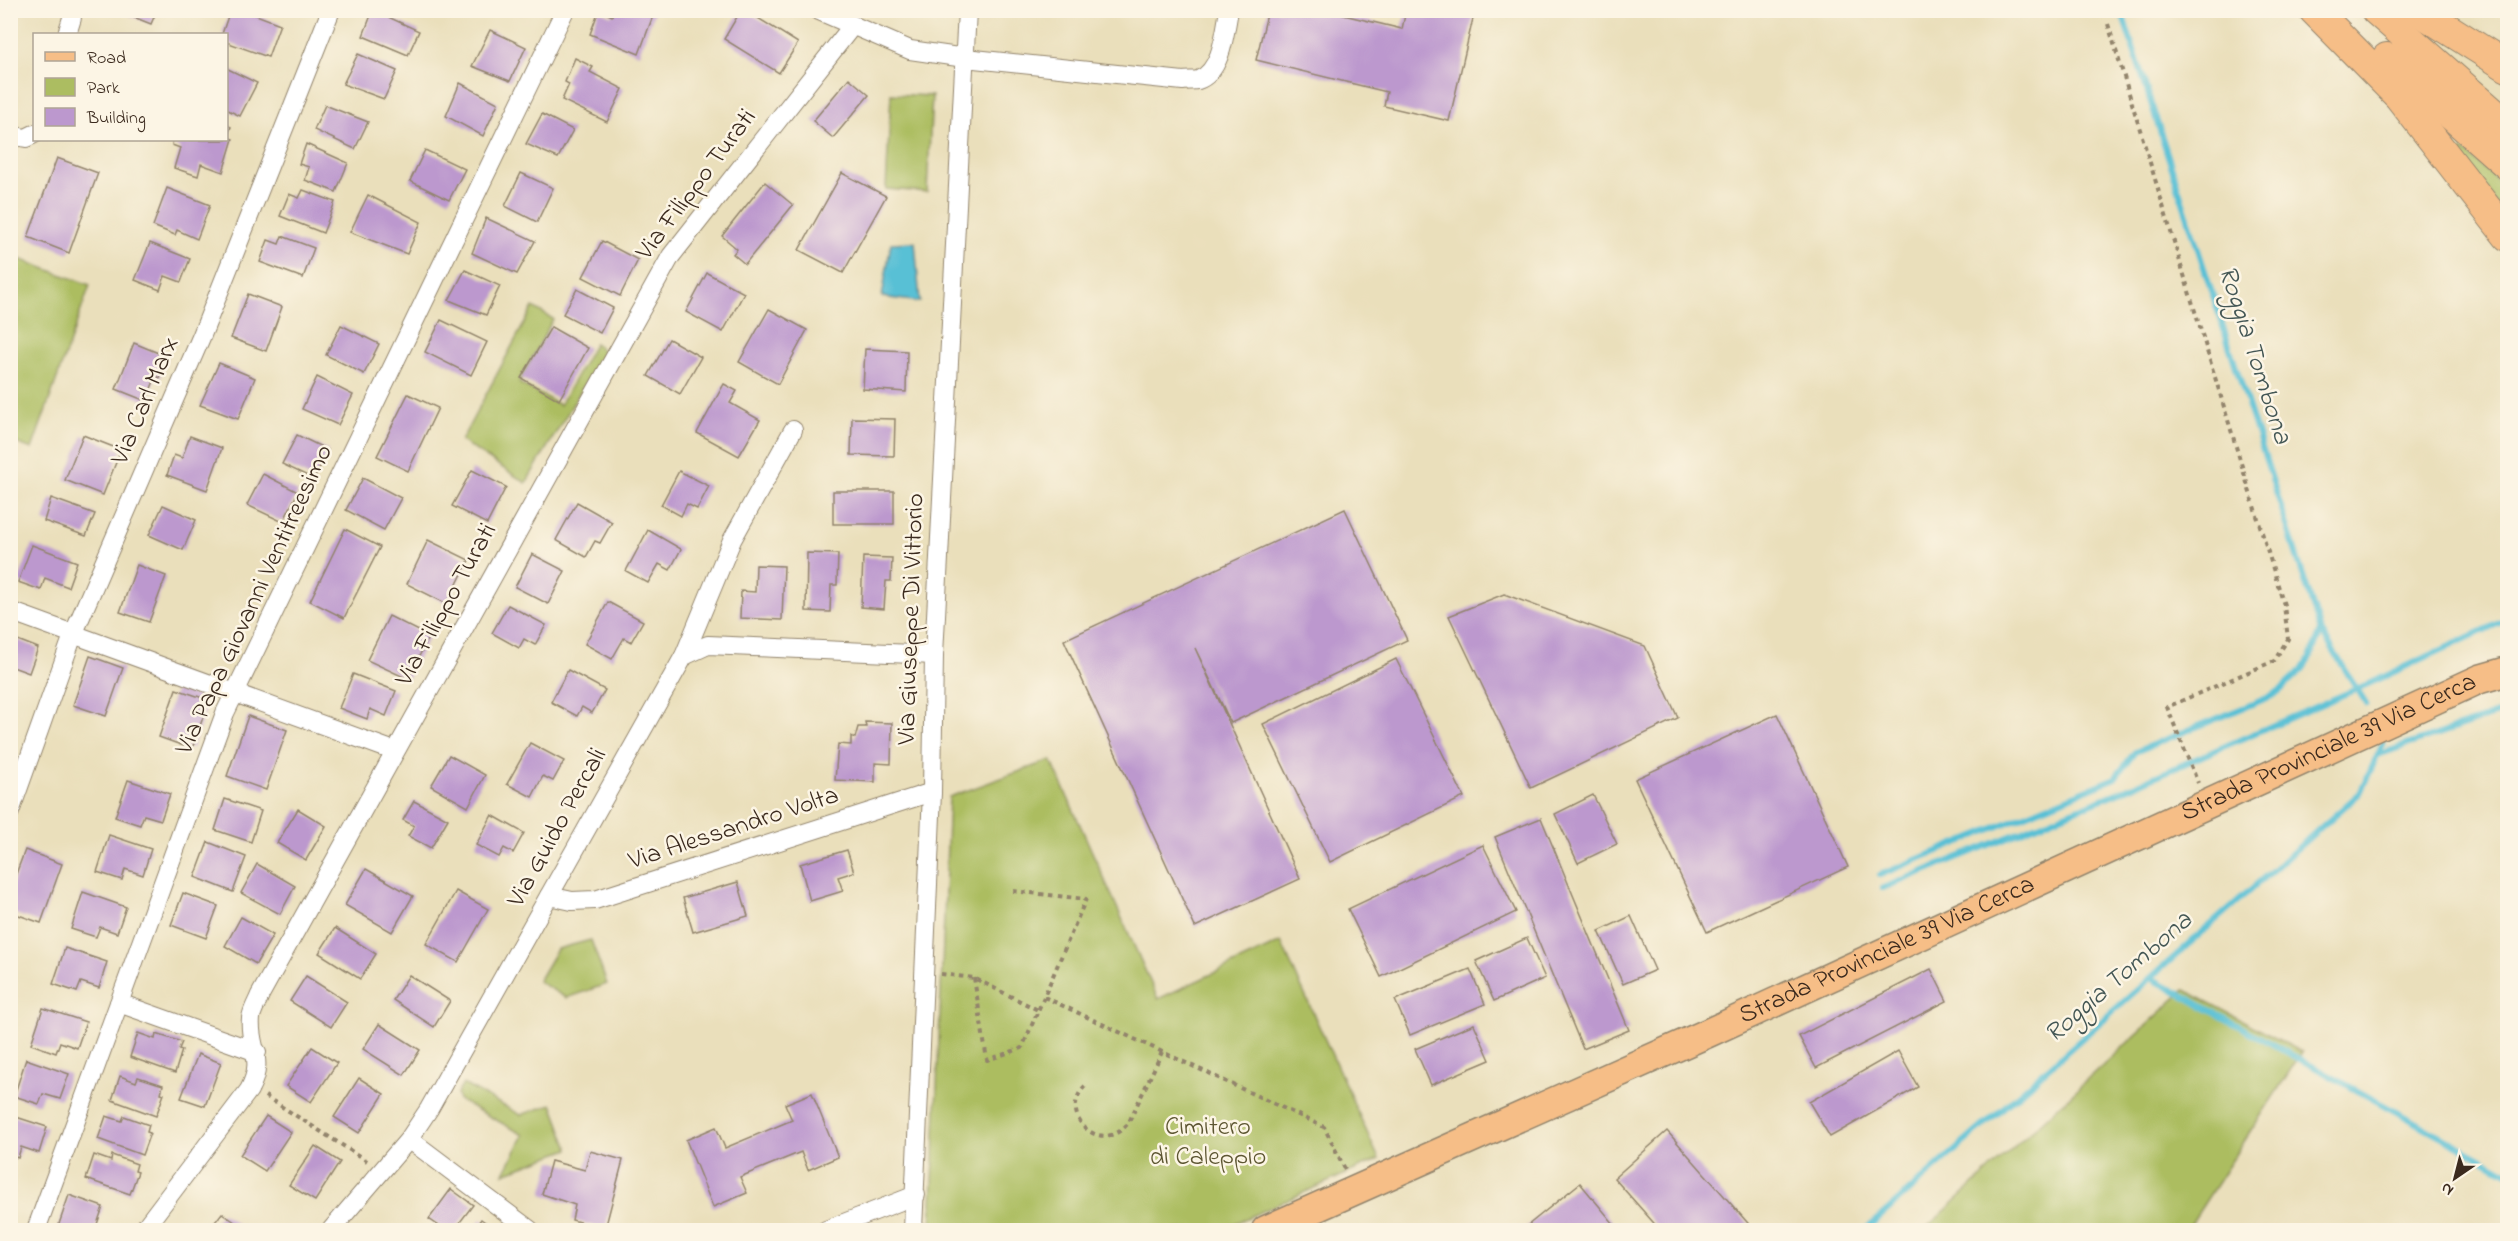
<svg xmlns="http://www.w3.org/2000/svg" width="2518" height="1241" font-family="'Indie Flower',sans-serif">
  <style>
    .green { fill: #acbd61; stroke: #747440; stroke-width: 1.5 }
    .water { fill: #58c0d5; stroke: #4a757a; stroke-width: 1.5 }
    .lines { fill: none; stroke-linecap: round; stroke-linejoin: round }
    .stream { stroke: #58c0d5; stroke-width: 6 }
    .building { fill: #bc98ce }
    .minor-casing { stroke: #92846c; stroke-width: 20 }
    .primary-casing { stroke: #92846c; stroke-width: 31 }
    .trunk-casing { stroke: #92846c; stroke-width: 32 }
    .path { stroke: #92846c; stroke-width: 4; stroke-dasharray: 4.5 4.5; stroke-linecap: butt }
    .minor { stroke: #fff; stroke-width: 18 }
    .primary { stroke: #f6be87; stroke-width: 28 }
    .trunk { stroke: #f6be87; stroke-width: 30 }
    .labels { text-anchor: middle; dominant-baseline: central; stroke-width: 5; stroke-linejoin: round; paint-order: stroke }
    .street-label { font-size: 26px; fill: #3b2a1e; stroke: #fcf5e5 }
    .park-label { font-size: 26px; fill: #5d5632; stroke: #fcf5e5 }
    .water-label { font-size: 27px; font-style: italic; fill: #445755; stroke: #fcf5e5 }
  </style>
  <rect width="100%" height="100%" fill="#fcf5e5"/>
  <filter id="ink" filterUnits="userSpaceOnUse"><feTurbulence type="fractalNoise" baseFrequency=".0167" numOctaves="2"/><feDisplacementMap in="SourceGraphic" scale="12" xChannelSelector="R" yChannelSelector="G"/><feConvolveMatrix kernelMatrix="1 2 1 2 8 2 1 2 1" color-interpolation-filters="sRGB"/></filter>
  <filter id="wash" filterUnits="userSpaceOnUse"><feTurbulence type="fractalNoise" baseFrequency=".008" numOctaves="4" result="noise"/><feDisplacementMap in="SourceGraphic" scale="24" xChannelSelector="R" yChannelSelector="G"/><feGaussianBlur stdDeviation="1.35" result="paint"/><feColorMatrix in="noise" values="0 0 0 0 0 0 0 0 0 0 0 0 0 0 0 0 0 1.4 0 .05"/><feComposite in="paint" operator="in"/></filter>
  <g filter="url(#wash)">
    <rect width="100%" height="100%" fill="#eadfbb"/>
    <g class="green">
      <path d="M891,94L932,96L927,192L886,189Z"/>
      <path d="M2464,150L2507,189V220L2456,153Z"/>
      <path d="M11,256L90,285L32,449L11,441Z"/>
      <path d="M533,307L553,319L519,383L560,405L595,343L604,352L526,483L461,441Z"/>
      <path d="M1051,760L1158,999L1281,942L1379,1159L1220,1230H931L949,797Z"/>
      <path d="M591,940L607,984L566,998L538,981L557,949Z"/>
      <path d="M2185,990L2302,1052L2187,1230H1924Z"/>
      <path d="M463,1084L521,1115L552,1104L569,1149L504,1173L524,1135L459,1100L457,1094Z"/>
    </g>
    <path class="water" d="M915,242L920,302L882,297L891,243Z"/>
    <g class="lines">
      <g class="stream">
        <path d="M2121,10L2321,631L2366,703"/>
        <path d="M2378,755L2508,710"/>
        <path d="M1880,875L2115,778L2135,752L2272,696L2283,688L2302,670L2310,658L2321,631"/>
        <path d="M1883,888L2122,791L2377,680L2508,619"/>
        <path d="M2151,978L2508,1173"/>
        <path d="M1865,1230L2360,793L2383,744"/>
      </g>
    </g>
    <g id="blocks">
      <g class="building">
        <path d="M116,10H157L151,24Z"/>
        <path d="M230,10H243L280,24L268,57L226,42V34H222Z"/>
        <path d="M373,10L419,31L408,55L363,36Z"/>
        <path d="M599,10L612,16L613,10H648L654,13L639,54L590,34Z"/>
        <path d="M741,10H745L798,43L779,73L724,39Z"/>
        <path d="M1268,10H1323L1402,29L1406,10H1475L1449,121L1384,106L1387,92L1256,60Z"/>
        <path d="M490,30L526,47L510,81L472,66Z"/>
        <path d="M358,54L397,71L384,99L343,84Z"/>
        <path d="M575,58L593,67L590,72L623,89L607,122L562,100L569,84L565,82Z"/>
        <path d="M226,68L257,83L240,116L226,109Z"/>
        <path d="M849,78L869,95L833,138L813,121Z"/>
        <path d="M460,83L498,103L483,136L446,116Z"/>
        <path d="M325,105L368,122L355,149L314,130Z"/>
        <path d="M542,114L573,130L558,158L526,144Z"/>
        <path d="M226,125L231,127L227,137L233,139L223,172L201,164L198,176L174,168L180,148L172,145L173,140H226Z"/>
        <path d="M306,144L348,163L336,192L305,180L309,167L299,164Z"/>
        <path d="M425,150L465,169L449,200L410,181Z"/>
        <path d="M57,158L98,173L69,253L28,237Z"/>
        <path d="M521,173L553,188L537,222L505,206Z"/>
        <path d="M842,173L886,196L843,273L799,250Z"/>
        <path d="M765,182L793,205L745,264L733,254L737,249L722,236Z"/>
        <path d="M167,188L210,205L197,239L177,230L175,235L153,226Z"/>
        <path d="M303,190L335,202L323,233L280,216L289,194L299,198Z"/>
        <path d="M368,195L421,222L407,254L350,232Z"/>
        <path d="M486,218L535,241L517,274L472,253Z"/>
        <path d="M282,236L314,248L303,278L260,262L268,240L279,244Z"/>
        <path d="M602,241L638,260L620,296L583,277Z"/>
        <path d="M150,243L190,259L181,282L165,276L160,290L135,280Z"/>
        <path d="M465,270L500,286L486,315L449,300Z"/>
        <path d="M707,273L744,293L723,332L686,312Z"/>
        <path d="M577,289L613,308L600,333L563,314Z"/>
        <path d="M248,294L282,307L266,351L231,338Z"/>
        <path d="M769,309L807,330L778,384L739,362Z"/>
        <path d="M441,320L487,342L471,375L425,352Z"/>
        <path d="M341,325L379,344L364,374L326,355Z"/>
        <path d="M551,327L588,348L559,400L521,378Z"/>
        <path d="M669,339L701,357L680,394L648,376Z"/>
        <path d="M134,343L168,357L160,378L156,376L146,401L116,389Z"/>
        <path d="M865,349L907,351L906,392L863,389Z"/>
        <path d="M219,363L255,378L238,419L200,405Z"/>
        <path d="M317,377L353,395L338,425L302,409Z"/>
        <path d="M724,384L737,391L730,403L760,420L739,456L697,433Z"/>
        <path d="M408,394L438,408L408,471L377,456Z"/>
        <path d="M852,418L895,419L894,456L851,455Z"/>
        <path d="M83,435L121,450L103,495L65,480Z"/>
        <path d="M297,435L328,450L314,479L282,464Z"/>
        <path d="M190,436L222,448L207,490L167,475L174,455L182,458Z"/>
        <path d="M472,470L506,487L487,524L452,506Z"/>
        <path d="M679,471L709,486L697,509L687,504L681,516L661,505Z"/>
        <path d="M263,474L298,492L283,522L247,505Z"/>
        <path d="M363,478L401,498L384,530L346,510Z"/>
        <rect x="833" y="491" width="61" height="33"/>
        <path d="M51,498L95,514L86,536L44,521Z"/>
        <path d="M577,502L612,522L600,543L595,541L586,557L556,540Z"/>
        <path d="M163,505L196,520L183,550L149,535Z"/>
        <path d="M1345,509L1407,640L1231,723L1195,648L1300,879L1195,927L1064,640Z"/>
        <path d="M345,529L380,547L344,618L310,601Z"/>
        <path d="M648,530L681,549L670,570L659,564L648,583L626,571Z"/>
        <path d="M428,540L469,560L447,604L407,584Z"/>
        <path d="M32,545L77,562L68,587L45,578L41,590L18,582Z"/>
        <path d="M807,553L838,554L837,585H831L830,612L806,611Z"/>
        <path d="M532,554L565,571L548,604L515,587Z"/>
        <path d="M863,557L892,558L891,581H886L884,609L861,607Z"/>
        <path d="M137,565L166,576L149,622L120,612Z"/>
        <path d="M756,565L784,566L782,620L740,618L741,591L755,592Z"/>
        <path d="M1504,594L1645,646L1678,718L1531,788L1449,616Z"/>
        <path d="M608,602L643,621L631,642L624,638L612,659L585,644Z"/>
        <path d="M508,605L546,625L535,645L524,639L519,648L492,633Z"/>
        <path d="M389,616L429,636L408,679L367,660Z"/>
        <path d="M15,639L38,648L29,673L10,666V646L12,647Z"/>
        <path d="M90,656L123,668L106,716L73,705Z"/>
        <path d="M1396,659L1464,797L1330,862L1263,724Z"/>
        <path d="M568,670L605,690L592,713L582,707L577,716L551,702Z"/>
        <path d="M353,674L396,691L386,716L370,709L367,719L339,708Z"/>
        <path d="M176,689L209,700L192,749L159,737Z"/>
        <path d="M1777,714L1848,867L1707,932L1635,779Z"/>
        <path d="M248,716L287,730L266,790L227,776Z"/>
        <path d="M865,722L892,723L891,764L875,763V782L835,780L838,744L851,745V736L855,738L858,727H866Z"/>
        <path d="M530,743L564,761L553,781L543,776L532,797L507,784Z"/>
        <path d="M449,755L485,775L468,807L431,786Z"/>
        <path d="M128,780L170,794L161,820L144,815L140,825L115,817Z"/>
        <path d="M1593,795L1617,844L1578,863L1555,814Z"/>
        <path d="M225,799L261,811L251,842L215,830Z"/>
        <path d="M414,801L448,819L431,848L408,836L414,826L403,820Z"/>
        <path d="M298,809L326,826L306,860L277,843Z"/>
        <path d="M492,815L524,833L513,853L504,848L499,857L476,845Z"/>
        <path d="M1541,818L1629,1030L1583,1049L1495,837Z"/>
        <path d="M109,835L151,849L143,875L125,869L122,880L97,872Z"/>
        <path d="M208,842L246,857L233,892L195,877Z"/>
        <path d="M1483,845L1516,912L1381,977L1348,909Z"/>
        <path d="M25,850L62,864L41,923L10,912V890Z"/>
        <path d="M847,850L854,872L838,877L843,891L810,901L800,864Z"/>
        <path d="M257,864L295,886L280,914L241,893Z"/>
        <path d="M366,869L413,896L392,932L345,905Z"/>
        <path d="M738,882L748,916L693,932L683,898Z"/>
        <path d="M456,891L488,909L458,962L426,944Z"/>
        <path d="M83,892L126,907L117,933L100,927L96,937L71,929Z"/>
        <path d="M183,893L218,906L206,938L171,925Z"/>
        <path d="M1631,916L1655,970L1623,984L1599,931Z"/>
        <path d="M241,917L273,935L256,964L225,946Z"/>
        <path d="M335,928L376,954L360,979L319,953Z"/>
        <path d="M1527,938L1545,978L1494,1001L1476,961Z"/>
        <path d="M65,948L107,962L99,988L81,982L77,992L53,984Z"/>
        <path d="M1470,969L1485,1004L1410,1035L1395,1000Z"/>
        <path d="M1931,969L1947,1001L1816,1068L1799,1036Z"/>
        <path d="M409,975L450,1001L434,1027L393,1000Z"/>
        <path d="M306,976L347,1002L331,1027L290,1001Z"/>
        <path d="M43,1008L86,1022L77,1048L60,1042L56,1053L31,1044Z"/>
        <path d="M379,1024L420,1050L404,1075L363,1049Z"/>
        <path d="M1474,1024L1490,1060L1431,1085L1415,1049Z"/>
        <path d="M138,1033L155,1039L156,1034L182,1042L179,1049L182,1050L175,1073L130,1057Z"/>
        <path d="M312,1047L337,1063L311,1102L286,1086Z"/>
        <path d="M1898,1051L1918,1087L1830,1137L1809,1102Z"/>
        <path d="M198,1054L221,1063L205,1106L181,1098Z"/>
        <path d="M26,1059L69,1074L60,1099L43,1094L39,1104L14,1096Z"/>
        <path d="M120,1076L136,1082L138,1077L163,1085L161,1093L164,1094L156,1116L112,1100Z"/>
        <path d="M359,1078L384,1094L359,1133L334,1117Z"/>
        <path d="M812,1093L838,1157L808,1170L801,1152L740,1177L747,1193L713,1207L686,1140L716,1127L725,1148L792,1120L785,1104Z"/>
        <path d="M10,1115L47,1127L39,1153L21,1147L18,1158L10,1155Z"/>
        <path d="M106,1116L122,1121L124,1116L149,1125L147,1132L150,1133L142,1155L98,1139Z"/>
        <path d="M266,1116L291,1132L265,1171L240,1155Z"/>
        <path d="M1667,1131L1754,1230H1660L1614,1178Z"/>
        <path d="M315,1146L340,1162L315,1201L289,1185Z"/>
        <path d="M590,1151L623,1160L605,1229L572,1220L575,1205L542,1194L551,1161L585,1170Z"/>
        <path d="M94,1155L111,1161L112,1155L137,1164L135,1171L138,1172L130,1194L86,1179Z"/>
        <path d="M1580,1183L1619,1230H1522Z"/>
        <path d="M451,1189L473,1205L454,1230H445L429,1219Z"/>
        <path d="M69,1195L103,1207L95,1230H57Z"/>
        <path d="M222,1213L246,1230H209Z"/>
        <path d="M481,1219L496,1230H473Z"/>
      </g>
    </g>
  </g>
  <g filter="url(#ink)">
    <use href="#blocks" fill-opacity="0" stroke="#92846c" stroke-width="1.5"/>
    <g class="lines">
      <defs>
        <g id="minor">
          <path d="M817,10L910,50L965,58L1183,81C1187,80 1193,81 1198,80C1222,72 1225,31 1229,10"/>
          <path d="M67,34L72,18"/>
          <path d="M10,135L26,138L34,134"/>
          <path d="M10,611L394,751"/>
          <path d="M684,656L708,645L934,655"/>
          <path d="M10,812L73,635L202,335L331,10"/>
          <path d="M549,896L572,901L595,900L932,792"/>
          <path d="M119,1003L257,1052"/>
          <path d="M409,1139L530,1230"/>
          <path d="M36,1230L225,713L565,10"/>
          <path d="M143,1230L249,1090C266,1058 248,1047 251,1018C252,1010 257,1003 260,995L671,256L853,25"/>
          <path d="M331,1230L409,1139L429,1109L684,656L732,540L793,430"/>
          <path d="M826,1230L916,1195"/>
          <path d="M913,1230L932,792L934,655L967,10"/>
        </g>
        <g id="primary">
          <path id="s1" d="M1266,1230L1708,1033L2480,679L2508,671"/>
        </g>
        <g id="trunk">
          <path d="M2314,10L2399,96L2508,236"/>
          <path d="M2376,10L2508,126"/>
          <path d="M2418,10L2508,67"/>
          <path d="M2387,58L2508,165"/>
        </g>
      </defs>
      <use href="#minor" class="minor-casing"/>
      <use href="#primary" class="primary-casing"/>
      <use href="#trunk" class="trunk-casing"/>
      <g class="path">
        <path d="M2108,24L2284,605L2288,639L2274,661L2167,707L2198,783"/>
        <path d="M941,974L974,978L1038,1010"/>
        <path d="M974,978L987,1060L1022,1048L1086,899L1013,891"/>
        <path d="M1044,997L1324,1127L1345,1169"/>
        <path d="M1085,1086C1056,1116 1102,1158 1129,1122L1162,1052"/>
        <path d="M265,1096L367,1161"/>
      </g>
      <use href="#minor" class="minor"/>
      <use href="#primary" class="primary"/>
      <use href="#trunk" class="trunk"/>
    </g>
  </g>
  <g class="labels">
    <g class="street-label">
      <text transform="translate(697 185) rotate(-53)">Via Filippo Turati</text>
      <text transform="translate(146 401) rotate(-67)">Via Carl Marx</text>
      <text transform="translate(255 600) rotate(-65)">Via Papa Giovanni Ventitreesimo</text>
      <text transform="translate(447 605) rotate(-61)">Via Filippo Turati</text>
      <text transform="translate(912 619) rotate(-88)">Via Giuseppe Di Vittorio</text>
      <text stroke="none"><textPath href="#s1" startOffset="1167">Strada Provinciale 39 Via Cerca</textPath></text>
      <text transform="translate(558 828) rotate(-61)">Via Guido Percali</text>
      <text transform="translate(734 829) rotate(-18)">Via Alessandro Volta</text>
      <text stroke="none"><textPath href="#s1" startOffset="681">Strada Provinciale 39 Via Cerca</textPath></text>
    </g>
    <g class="park-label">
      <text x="1208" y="1128">Cimitero<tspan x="1208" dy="30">di Caleppio</tspan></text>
    </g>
    <g class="water-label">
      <text transform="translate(2254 355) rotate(72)">Roggia Tombona</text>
      <text transform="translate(2119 978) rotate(-41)">Roggia Tombona</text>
    </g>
  </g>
  <rect width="2518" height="1241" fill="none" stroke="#fcf5e5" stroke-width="36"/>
  <rect x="33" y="33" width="195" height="108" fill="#fcf5e5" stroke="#afa495" stroke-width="1.5"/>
  <rect x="45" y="52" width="30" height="9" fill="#f6be87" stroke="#afa495" stroke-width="1.5"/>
  <text x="87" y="63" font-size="18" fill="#3b2a1e">Road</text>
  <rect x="45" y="78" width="30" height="18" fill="#acbd61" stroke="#afa495" stroke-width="1.5"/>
  <text x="87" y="93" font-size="18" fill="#3b2a1e">Park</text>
  <rect x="45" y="108" width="30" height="18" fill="#bc98ce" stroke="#afa495" stroke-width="1.5"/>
  <text x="87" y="123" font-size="18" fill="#3b2a1e">Building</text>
  <g transform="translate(2455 1178) rotate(215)" stroke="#fcf5e5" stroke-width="4.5" paint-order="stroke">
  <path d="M0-4.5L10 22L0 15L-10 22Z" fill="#3b2a1e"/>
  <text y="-9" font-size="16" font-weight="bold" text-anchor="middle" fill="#3b2a1e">N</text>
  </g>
</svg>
